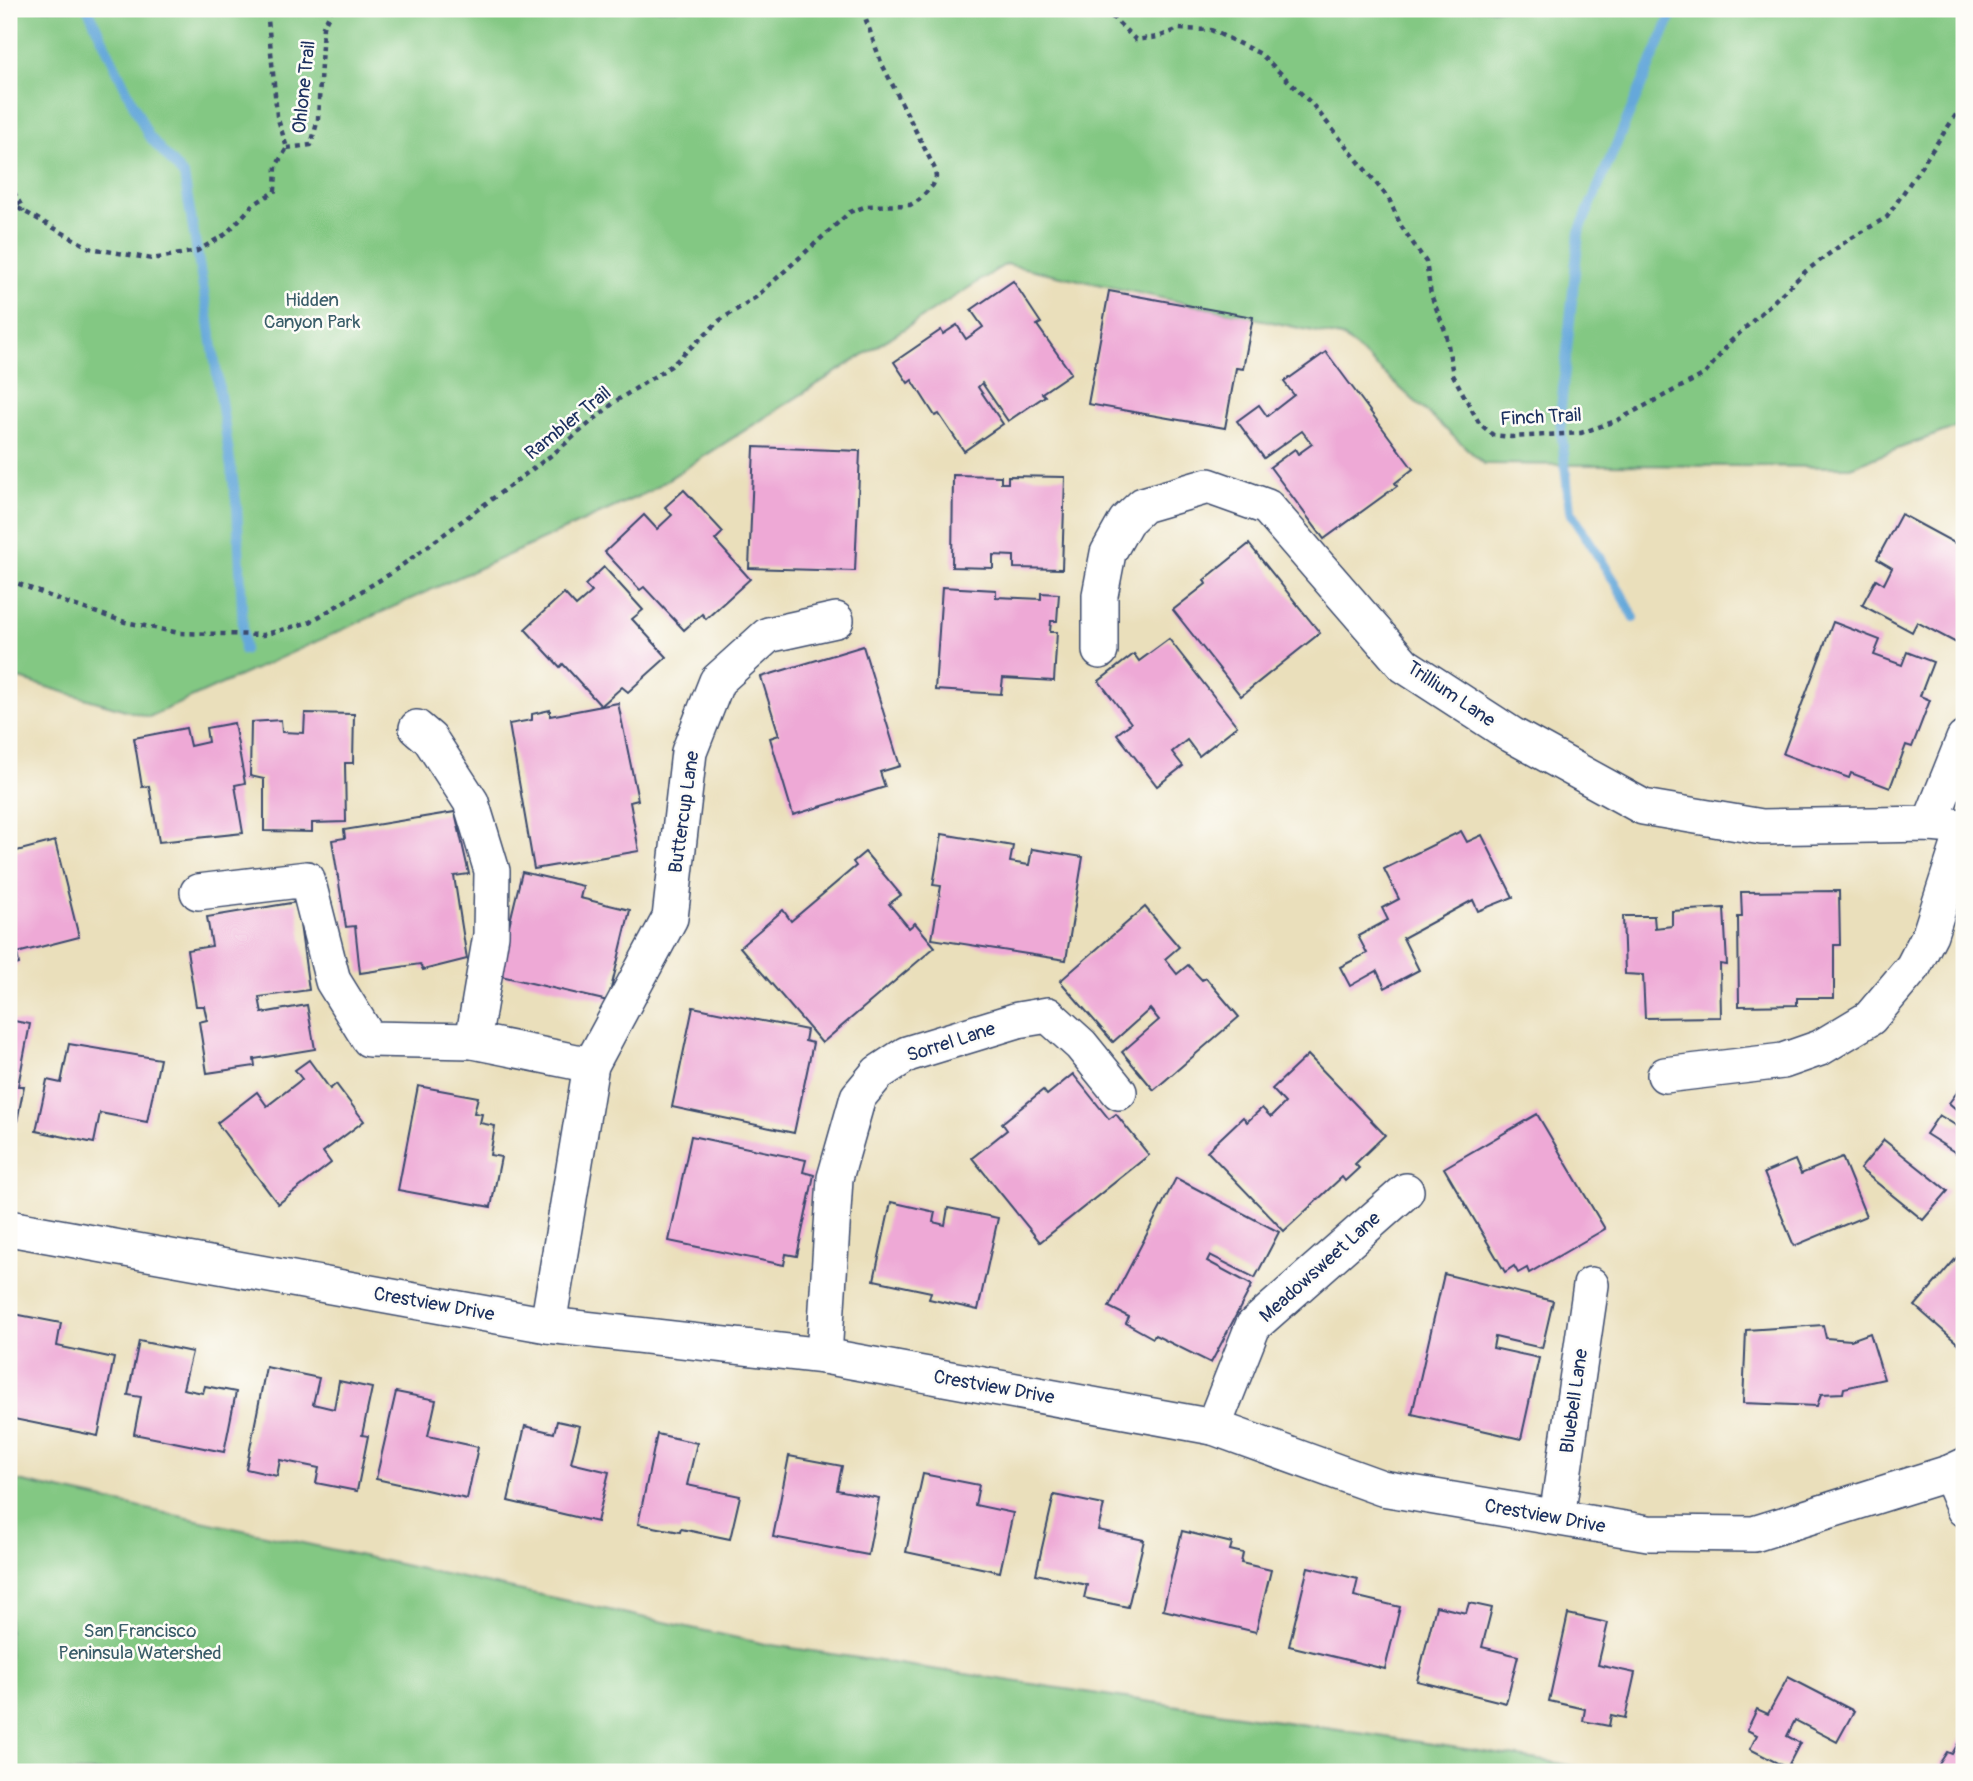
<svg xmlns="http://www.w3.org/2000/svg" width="1973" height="1781" font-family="Pangolin,sans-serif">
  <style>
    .green { fill: #83c883; stroke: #4f7c70; stroke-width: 2 }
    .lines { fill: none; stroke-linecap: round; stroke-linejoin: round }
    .stream { stroke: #65a8da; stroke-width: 10 }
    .building { fill: #eea9d6 }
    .minor-casing { stroke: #3a496c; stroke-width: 38 }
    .path { stroke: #3a496c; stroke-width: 4.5; stroke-dasharray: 5 5; stroke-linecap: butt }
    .minor { stroke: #fff; stroke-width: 35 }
    .labels { text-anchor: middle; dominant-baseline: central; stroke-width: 5; stroke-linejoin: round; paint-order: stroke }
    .street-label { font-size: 19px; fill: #1b2f5e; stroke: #fdfcf7 }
    .park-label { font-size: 19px; fill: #3a5d69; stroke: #fdfcf7 }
  </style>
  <rect width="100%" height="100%" fill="#fdfcf7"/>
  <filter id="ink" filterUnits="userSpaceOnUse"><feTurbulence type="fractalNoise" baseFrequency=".0143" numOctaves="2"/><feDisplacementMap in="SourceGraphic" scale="14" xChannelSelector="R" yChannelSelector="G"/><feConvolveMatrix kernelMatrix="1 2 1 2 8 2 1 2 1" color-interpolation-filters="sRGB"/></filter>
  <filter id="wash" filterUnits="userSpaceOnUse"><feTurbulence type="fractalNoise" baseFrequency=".00686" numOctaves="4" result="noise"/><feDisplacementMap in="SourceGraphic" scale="28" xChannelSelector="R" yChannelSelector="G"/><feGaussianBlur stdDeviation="1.57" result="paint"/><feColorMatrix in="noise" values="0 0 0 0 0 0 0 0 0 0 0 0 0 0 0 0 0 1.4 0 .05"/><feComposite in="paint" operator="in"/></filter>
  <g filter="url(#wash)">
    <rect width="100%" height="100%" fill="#eadfbb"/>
    <g class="green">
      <path d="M9,9H1964V424L1850,467L1484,464L1345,338L1006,264L648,492L149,717L9,676Z"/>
      <path d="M9,1479L765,1644L1552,1762L1601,1772H9Z"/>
    </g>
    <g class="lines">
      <g class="stream">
        <path d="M88,9L148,135L184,176L209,322L237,507L244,650"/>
        <path d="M1634,618L1616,584L1570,511L1560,418L1579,232L1674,9"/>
      </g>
    </g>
    <g id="blocks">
      <g class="building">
        <path d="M1013,281L1041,323L1037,325L1071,373L1042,393L1045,396L1008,421L982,383L978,387L1003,424L964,451L939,414L935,416L912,380L908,383L894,362L941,330L943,334L957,325L966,339L983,327L971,310Z"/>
        <path d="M1109,291L1253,317L1243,369L1236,368L1225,428L1088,404Z"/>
        <path d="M1326,352L1413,469L1395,483L1397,486L1324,539L1270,467L1295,449L1298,454L1312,444L1302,431L1264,458L1237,421L1259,405L1267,416L1294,395L1284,382Z"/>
        <path d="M754,447L860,451L855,571L749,568Z"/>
        <path d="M953,475L1001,476V483H1008V476L1065,477L1062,569L1014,568V556L993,555V568L952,567Z"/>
        <path d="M684,490L723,532L715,540L750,579L706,619L702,614L684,630L644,587L640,590L605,552L644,515L657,529L672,515L665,507Z"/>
        <path d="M1901,514L1964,548V647L1917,622L1912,632L1862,605L1876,579L1884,584L1892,568L1877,559Z"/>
        <path d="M1249,544L1320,633L1241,696L1173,610L1206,584L1204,580Z"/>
        <path d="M604,567L643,610L632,619L667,657L628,692L622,687L601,706L563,664L560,667L525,629L564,593L576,606L592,592L585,585Z"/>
        <path d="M942,587L996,590V597L1041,599V593L1059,594L1057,621H1051L1050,632H1057L1054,681L1003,678L1001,694L935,690Z"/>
        <path d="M1833,622L1880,640L1874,655L1902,665L1907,652L1933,662L1920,696L1930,700L1912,747L1906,745L1890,788L1851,773L1849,778L1783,754Z"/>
        <path d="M1169,639L1237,726L1199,756L1187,740L1172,752L1183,766L1157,786L1117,734L1131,723L1099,681L1134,654L1139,661Z"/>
        <path d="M863,646L900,766L880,772L885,787L793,815L770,738L779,735L761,677Z"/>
        <path d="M618,703L638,800L630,802L639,851L534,869L509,724L532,720V714L550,710V716Z"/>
        <path d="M305,713L354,714L353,763H345L346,822L312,823V832L264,831V779L250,776L251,722L281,720L282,732L304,733Z"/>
        <path d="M234,723L245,783L235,785L243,833L159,842L149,786L142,787L134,738L186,728L190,746L208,742L206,728Z"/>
        <path d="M455,812L469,874L454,876L467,959L423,970L420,964L360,973L355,926L346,927L332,840L345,838L344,830Z"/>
        <path d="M1461,831L1467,842L1482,835L1513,897L1478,911L1473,900L1403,938L1419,970L1385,988L1377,971L1350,986L1340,967L1367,953L1358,936L1388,920L1382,908L1399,899L1384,869Z"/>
        <path d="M942,834L1013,846L1010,862L1029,865L1032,849L1083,857L1066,960L932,939L941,886L933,885Z"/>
        <path d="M55,841L79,937L17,953L19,964L9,967V853Z"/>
        <path d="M865,852L901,895L889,904L909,928L915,923L935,947L822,1043L740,947L783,910L791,921L856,866L853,862Z"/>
        <path d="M522,872L583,886L580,898L630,910L608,1001L497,975Z"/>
        <path d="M1839,891L1840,945H1834V998H1797V1005L1739,1006L1738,917H1742L1741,892Z"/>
        <path d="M297,902L309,990L259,997L262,1013L307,1005L315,1049L254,1059L255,1066L207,1073L199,1022L207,1020L204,1006H196L187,950L212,946L207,917Z"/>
        <path d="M1145,907L1179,947L1165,959L1177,974L1188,965L1202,980L1206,978L1239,1017L1154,1090L1122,1052L1159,1020L1150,1009L1113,1042L1060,981Z"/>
        <path d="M1724,908L1727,965L1720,964L1721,1017L1645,1018L1643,975L1625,974L1623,916H1654L1655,928L1672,926V911Z"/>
        <path d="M693,1007L807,1030L805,1041L813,1043L794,1133L672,1107Z"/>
        <path d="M9,1020L30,1024L18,1086H24L16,1127L9,1125Z"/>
        <path d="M69,1044L160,1059L147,1122L100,1113L94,1143L36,1131L47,1080L61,1083Z"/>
        <path d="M1308,1055L1385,1135L1355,1164L1359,1168L1345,1181L1342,1177L1284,1231L1207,1151L1243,1117L1247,1122L1262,1108L1271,1117L1285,1103L1272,1089Z"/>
        <path d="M309,1060L330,1089L336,1084L364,1121L323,1152L331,1163L278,1204L217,1123L257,1092L267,1106L302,1079L295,1070Z"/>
        <path d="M1073,1074L1109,1119L1116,1114L1149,1155L1040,1242L972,1158L1007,1130L1002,1123L1043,1090L1047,1095Z"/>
        <path d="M1964,1083V1116L1949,1103Z"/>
        <path d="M418,1086L478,1097L474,1113L482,1114L480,1123L495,1126L490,1155L501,1157L491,1207L398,1190Z"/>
        <path d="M1537,1114L1605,1229L1529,1273L1527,1268L1518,1273L1514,1266L1505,1272L1444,1168Z"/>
        <path d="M1939,1115L1957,1126L1964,1119V1158L1926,1134Z"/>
        <path d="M691,1136L806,1160L803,1172L814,1175L797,1256L786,1254L784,1265L669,1241Z"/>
        <path d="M1884,1140L1948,1191L1923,1220L1860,1169Z"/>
        <path d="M1842,1157L1866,1216L1794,1246L1764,1173L1795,1160L1801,1174Z"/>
        <path d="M1176,1178L1279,1232L1255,1278L1210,1255L1207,1261L1252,1285L1211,1363L1155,1335L1153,1338L1126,1323L1129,1317L1109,1307Z"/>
        <path d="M891,1202L935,1212L933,1222L945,1225L948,1208L998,1218L978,1310L929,1299L931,1292L874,1280Z"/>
        <path d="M1964,1249V1349L1915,1306Z"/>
        <path d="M1444,1274L1553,1301L1542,1348L1495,1337L1493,1348L1539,1358L1521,1439L1412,1414Z"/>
        <path d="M9,1313L61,1323L57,1346L114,1358L98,1436L9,1418L11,1358H9Z"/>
        <path d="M1823,1325L1826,1338L1851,1340L1870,1333L1884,1379L1844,1388L1843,1393L1821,1394L1817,1406L1743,1403L1746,1330Z"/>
        <path d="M139,1341L192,1352L183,1389L203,1393L205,1386L236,1392L224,1452L134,1434L141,1397L128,1395Z"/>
        <path d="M266,1367L319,1378L313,1404L334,1409L339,1381L372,1388L362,1435L368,1436L357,1491L316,1483L319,1468L280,1460L277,1476L246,1469Z"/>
        <path d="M396,1392L436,1400L428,1436L478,1447L467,1499L376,1479Z"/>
        <path d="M557,1421L580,1426L571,1463L609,1472L597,1522L508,1501L525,1426L554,1433Z"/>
        <path d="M657,1434L697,1443L687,1485L740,1496L730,1539L681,1529L680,1532L638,1524Z"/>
        <path d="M789,1456L842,1466L837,1490L879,1498L868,1555L773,1537Z"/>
        <path d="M923,1474L979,1485L975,1505L1013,1513L1000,1572L906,1552Z"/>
        <path d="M1054,1495L1104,1505L1098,1530L1144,1540L1128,1607L1084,1598L1087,1585L1036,1574Z"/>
        <path d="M1182,1531L1232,1543L1230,1550L1243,1553L1241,1563L1271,1570L1256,1632L1163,1610Z"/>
        <path d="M1308,1567L1358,1579L1354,1596L1400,1607L1385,1669L1289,1646Z"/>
        <path d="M1469,1603L1492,1608L1482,1647L1518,1656L1506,1703L1417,1681L1436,1606L1466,1613Z"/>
        <path d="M1568,1614L1608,1623L1598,1665L1635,1673L1625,1718L1611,1715L1609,1726L1583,1721L1585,1709L1549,1701Z"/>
        <path d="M1788,1677L1854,1711L1837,1742L1795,1720L1787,1736L1800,1743L1787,1768L1750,1749L1757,1735L1747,1730L1757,1709L1768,1714Z"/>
        <path d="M1964,1733V1772H1934L1947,1752L1952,1754Z"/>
      </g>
    </g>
  </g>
  <g filter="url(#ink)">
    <use href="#blocks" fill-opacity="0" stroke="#3a496c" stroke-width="2"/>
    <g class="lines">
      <defs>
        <g id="minor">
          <path d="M1100,651V595L1108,553L1126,521L1143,505L1208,486L1267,507L1404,665L1512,735L1643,807L1762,827L1930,824L1964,827"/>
          <path d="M417,728L430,739L471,802L492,871L491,935L473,1041"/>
          <path d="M1930,824L1964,739"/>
          <path d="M198,892L307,879L333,981L369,1039L473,1041L591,1065"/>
          <path d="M1665,1075L1783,1061L1820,1048L1870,1018L1913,967L1930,934L1964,829"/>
          <path d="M9,1228L548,1325L824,1356L1213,1427L1382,1488L1648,1533L1754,1534L1949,1473L1964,1466"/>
          <path d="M548,1325L591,1065L670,918L689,752L717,681L768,635L836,620"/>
          <path d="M824,1356L835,1178L858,1097L878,1073L907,1054L1018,1020L1048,1015L1081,1045L1119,1092"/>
          <path d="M1213,1427L1253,1326L1406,1191"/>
          <path d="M1949,1473L1964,1509"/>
          <path d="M1557,1517L1591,1285"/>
        </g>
      </defs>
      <use href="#minor" class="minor-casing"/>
      <g class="path">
        <path d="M1104,9L1136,40L1158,37L1179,29L1211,30L1261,54L1312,104L1389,199L1401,226L1426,262L1431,295L1446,333L1453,375L1479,423L1493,435L1511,437L1581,433L1616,421L1705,374L1730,342L1806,271L1845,242L1887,217L1964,103"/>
        <path d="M287,148L311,145L318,119L323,27L332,9"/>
        <path d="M9,183L24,211"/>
        <path d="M9,203L90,248L152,259L197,251L226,234L253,205L275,191L276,166L287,148L277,116L267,9"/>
        <path d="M9,580L67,603L125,622L179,633L263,635L310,622L390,574L553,454L616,401L671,366L719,321L756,297L850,212L867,206L910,205L919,200L933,185L936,177L935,169L881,62L862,9"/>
      </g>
      <use href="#minor" class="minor"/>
    </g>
  </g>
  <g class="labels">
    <g class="street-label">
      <text transform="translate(304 87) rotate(-84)">Ohlone Trail</text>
      <text transform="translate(1541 417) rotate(-3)">Finch Trail</text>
      <text transform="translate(568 423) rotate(-39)">Rambler Trail</text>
      <text transform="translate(1451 694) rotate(34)">Trillium Lane</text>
      <text transform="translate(684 812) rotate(-82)">Buttercup Lane</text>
      <text transform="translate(951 1042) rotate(-18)">Sorrel Lane</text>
      <text transform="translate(1320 1267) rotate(-42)">Meadowsweet Lane</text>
      <text transform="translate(434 1304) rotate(10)">Crestview Drive</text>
      <text transform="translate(994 1387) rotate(10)">Crestview Drive</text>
      <text transform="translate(1574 1401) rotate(-82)">Bluebell Lane</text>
      <text transform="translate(1545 1516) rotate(10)">Crestview Drive</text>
    </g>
    <g class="park-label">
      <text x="312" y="300">Hidden<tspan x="312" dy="22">Canyon Park</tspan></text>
      <text x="140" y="1631">San Francisco<tspan x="140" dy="22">Peninsula Watershed</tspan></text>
    </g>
  </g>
  <rect width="1973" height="1781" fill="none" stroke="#fdfcf7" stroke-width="35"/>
</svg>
